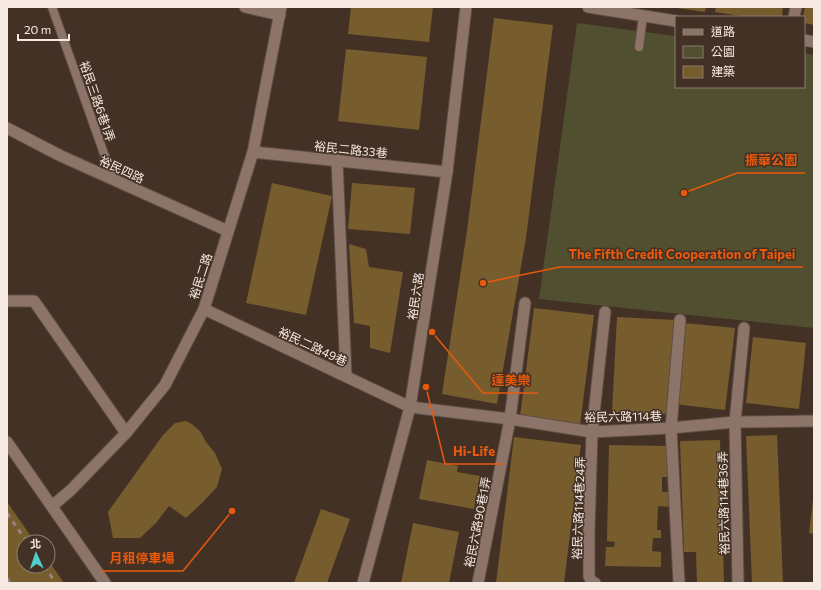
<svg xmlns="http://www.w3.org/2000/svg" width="821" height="590" font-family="Commissioner,'Noto Sans TC',sans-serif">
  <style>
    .green { fill: #504f2f }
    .building { fill: #775c2e }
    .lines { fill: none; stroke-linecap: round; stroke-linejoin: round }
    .service-casing { stroke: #5f4e45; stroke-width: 10 }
    .minor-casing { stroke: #5f4e45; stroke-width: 13 }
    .tertiary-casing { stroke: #5f4e45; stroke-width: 13 }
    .service { stroke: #8c7568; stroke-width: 8 }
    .minor { stroke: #8c7568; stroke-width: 11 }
    .tertiary { stroke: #8c7568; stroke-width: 11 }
    .rail { stroke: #96867d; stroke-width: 3; stroke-dasharray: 5 5; stroke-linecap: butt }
    .labels { text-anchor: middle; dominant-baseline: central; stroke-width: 3; stroke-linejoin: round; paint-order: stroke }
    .street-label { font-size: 12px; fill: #f6e9e2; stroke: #443126 }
    .leader { fill: none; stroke: #e8590c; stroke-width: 1.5 }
    .callout-dot { fill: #e8590c; stroke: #443126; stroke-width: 1.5 }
    .callout-label { font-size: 13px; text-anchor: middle; font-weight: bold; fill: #e8590c; stroke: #443126; stroke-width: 3; stroke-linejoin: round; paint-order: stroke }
  </style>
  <rect width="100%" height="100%" fill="#443126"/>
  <path class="green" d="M577,23L676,36V87H804V53L814,55V328L539,299Z"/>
  <g class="building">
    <path d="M351,7H433L429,42L348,34Z"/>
    <path d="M677,7H706L705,12L677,8Z"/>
    <path d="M716,7H783L782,17H747L715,12Z"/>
    <path d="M805,7H814V25L804,23L803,17Z"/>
    <path d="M494,18L553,25L526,238L497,404L442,394L467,231Z"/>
    <path d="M346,49L427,57L419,130L338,121Z"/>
    <path d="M272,183L332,196L306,315L246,303Z"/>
    <path d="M352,183L415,188L410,234L348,229Z"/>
    <path d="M349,244L366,249L369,267L403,272L390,353L370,348V326L354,323Z"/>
    <path d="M534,308L594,315L580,425L520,417Z"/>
    <path d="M617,317L675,320L670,414L612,412Z"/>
    <path d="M684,323L735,328L725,410L674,404Z"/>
    <path d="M753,337L806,343L799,409L746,403Z"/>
    <path d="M186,421L193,425L200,431L206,442L215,453L222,469L217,487L203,502L186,518L169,506L156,523L140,538H113L108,512L163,435L175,423Z"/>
    <path d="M777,435L783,583H752L746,436Z"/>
    <path d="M514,437L581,445L564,583H496Z"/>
    <path d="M720,440L724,583H697L696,552H684L680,441Z"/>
    <path d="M609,445L668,446V477H662V492H673L672,507L658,506L657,530H661V538H653L652,551L661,552V567L605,566L606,547H614L615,542L607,541Z"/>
    <path d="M427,460L458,466L457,472L480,476L474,509L419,499Z"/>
    <path d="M813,500H814V534L809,533Z"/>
    <path d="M7,502L35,542H24V566H48V560L64,583H7Z"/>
    <path d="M321,509L350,519L327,583H294Z"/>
    <path d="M413,523L459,532L449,583H401Z"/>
  </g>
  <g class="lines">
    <defs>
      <g id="service">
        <path d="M52,7L113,179"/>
        <path d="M639,47L643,16"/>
      </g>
      <g id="minor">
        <path d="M245,7L280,15"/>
        <path d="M588,7L676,21"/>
        <path d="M794,17L796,7"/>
        <path d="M804,40L814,42"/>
        <path d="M7,128L61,156L228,231"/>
        <path d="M253,152L447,172"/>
        <path d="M337,160L346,376"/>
        <path d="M7,301H34L126,433"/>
        <path d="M204,309L410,407L510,419L592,432L671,428L735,422L814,421"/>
        <path d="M52,506L71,490L126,433L165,385L204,309L253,152L281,7"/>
        <path d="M363,583L410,407L447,172L466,7"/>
        <path d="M478,583L510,419L525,303"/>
        <path d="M595,583L591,581L589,576V531L592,432L605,312"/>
        <path d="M679,583L671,428L680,320"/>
        <path d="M738,583L735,422L744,328"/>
      </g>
      <path id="tertiary" d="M7,442L105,583"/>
    </defs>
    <use href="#service" class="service-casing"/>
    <use href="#minor" class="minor-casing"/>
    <use href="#tertiary" class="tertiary-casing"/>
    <use href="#service" class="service"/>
    <use href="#minor" class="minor"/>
    <use href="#tertiary" class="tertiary"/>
    <g class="rail">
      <path d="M7,513L27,542"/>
      <path d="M44,566L56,583"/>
      <path d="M7,578L10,583"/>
    </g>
  </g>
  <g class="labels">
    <g class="street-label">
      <text transform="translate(98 101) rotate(71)">裕民三路6巷1弄</text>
      <text transform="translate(351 149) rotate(6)">裕民二路33巷</text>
      <text transform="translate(122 169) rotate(25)">裕民四路</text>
      <text transform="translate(200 276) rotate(-72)">裕民二路</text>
      <text transform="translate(415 296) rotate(-81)">裕民六路</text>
      <text transform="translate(313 346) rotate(25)">裕民二路49巷</text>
      <text transform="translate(623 416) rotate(-1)">裕民六路114巷</text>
      <text transform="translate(723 503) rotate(-91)">裕民六路114巷36弄</text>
      <text transform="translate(578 508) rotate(-88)">裕民六路114巷24弄</text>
      <text transform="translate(477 522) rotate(-79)">裕民六路90巷1弄</text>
    </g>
  </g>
  <path class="leader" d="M684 193L737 173H805M483 283L560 267H803M432 332L483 393H538M426 387L445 464H503M232 511L183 571H102"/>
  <g class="callout-dot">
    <circle cx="684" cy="193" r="4"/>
    <circle cx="483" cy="283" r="4"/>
    <circle cx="432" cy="332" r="4"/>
    <circle cx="426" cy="387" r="4"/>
    <circle cx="232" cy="511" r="4"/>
  </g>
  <g class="callout-label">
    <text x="771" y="165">振華公園</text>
    <text x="682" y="259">The Fifth Credit Cooperation of Taipei</text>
    <text x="511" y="385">達美樂</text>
    <text x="474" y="456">Hi-Life</text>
    <text x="142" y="563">月租停車場</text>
  </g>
  <rect width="821" height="590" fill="none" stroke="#f6e9e2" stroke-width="16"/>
  <rect x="675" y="16" width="130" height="72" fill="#443126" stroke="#8b7b71"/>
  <rect x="683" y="29" width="20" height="6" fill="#8c7568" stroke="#8b7b71"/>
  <text x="711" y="36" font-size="12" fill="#f6e9e2">道路</text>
  <rect x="683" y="46" width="20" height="12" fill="#504f2f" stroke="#8b7b71"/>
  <text x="711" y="56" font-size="12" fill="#f6e9e2">公園</text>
  <rect x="683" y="66" width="20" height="12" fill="#775c2e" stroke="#8b7b71"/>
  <text x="711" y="76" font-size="12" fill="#f6e9e2">建築</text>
  <g transform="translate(36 554) rotate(357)"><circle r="19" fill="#443126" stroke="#8b7b71"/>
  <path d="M0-3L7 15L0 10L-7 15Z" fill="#53cdca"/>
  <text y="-6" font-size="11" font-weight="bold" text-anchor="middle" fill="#f6e9e2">北</text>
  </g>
  <path d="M18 34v6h51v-6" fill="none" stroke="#f6e9e2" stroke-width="2"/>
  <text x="24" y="34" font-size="12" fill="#f6e9e2" stroke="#443126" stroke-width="3" paint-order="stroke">20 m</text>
</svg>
